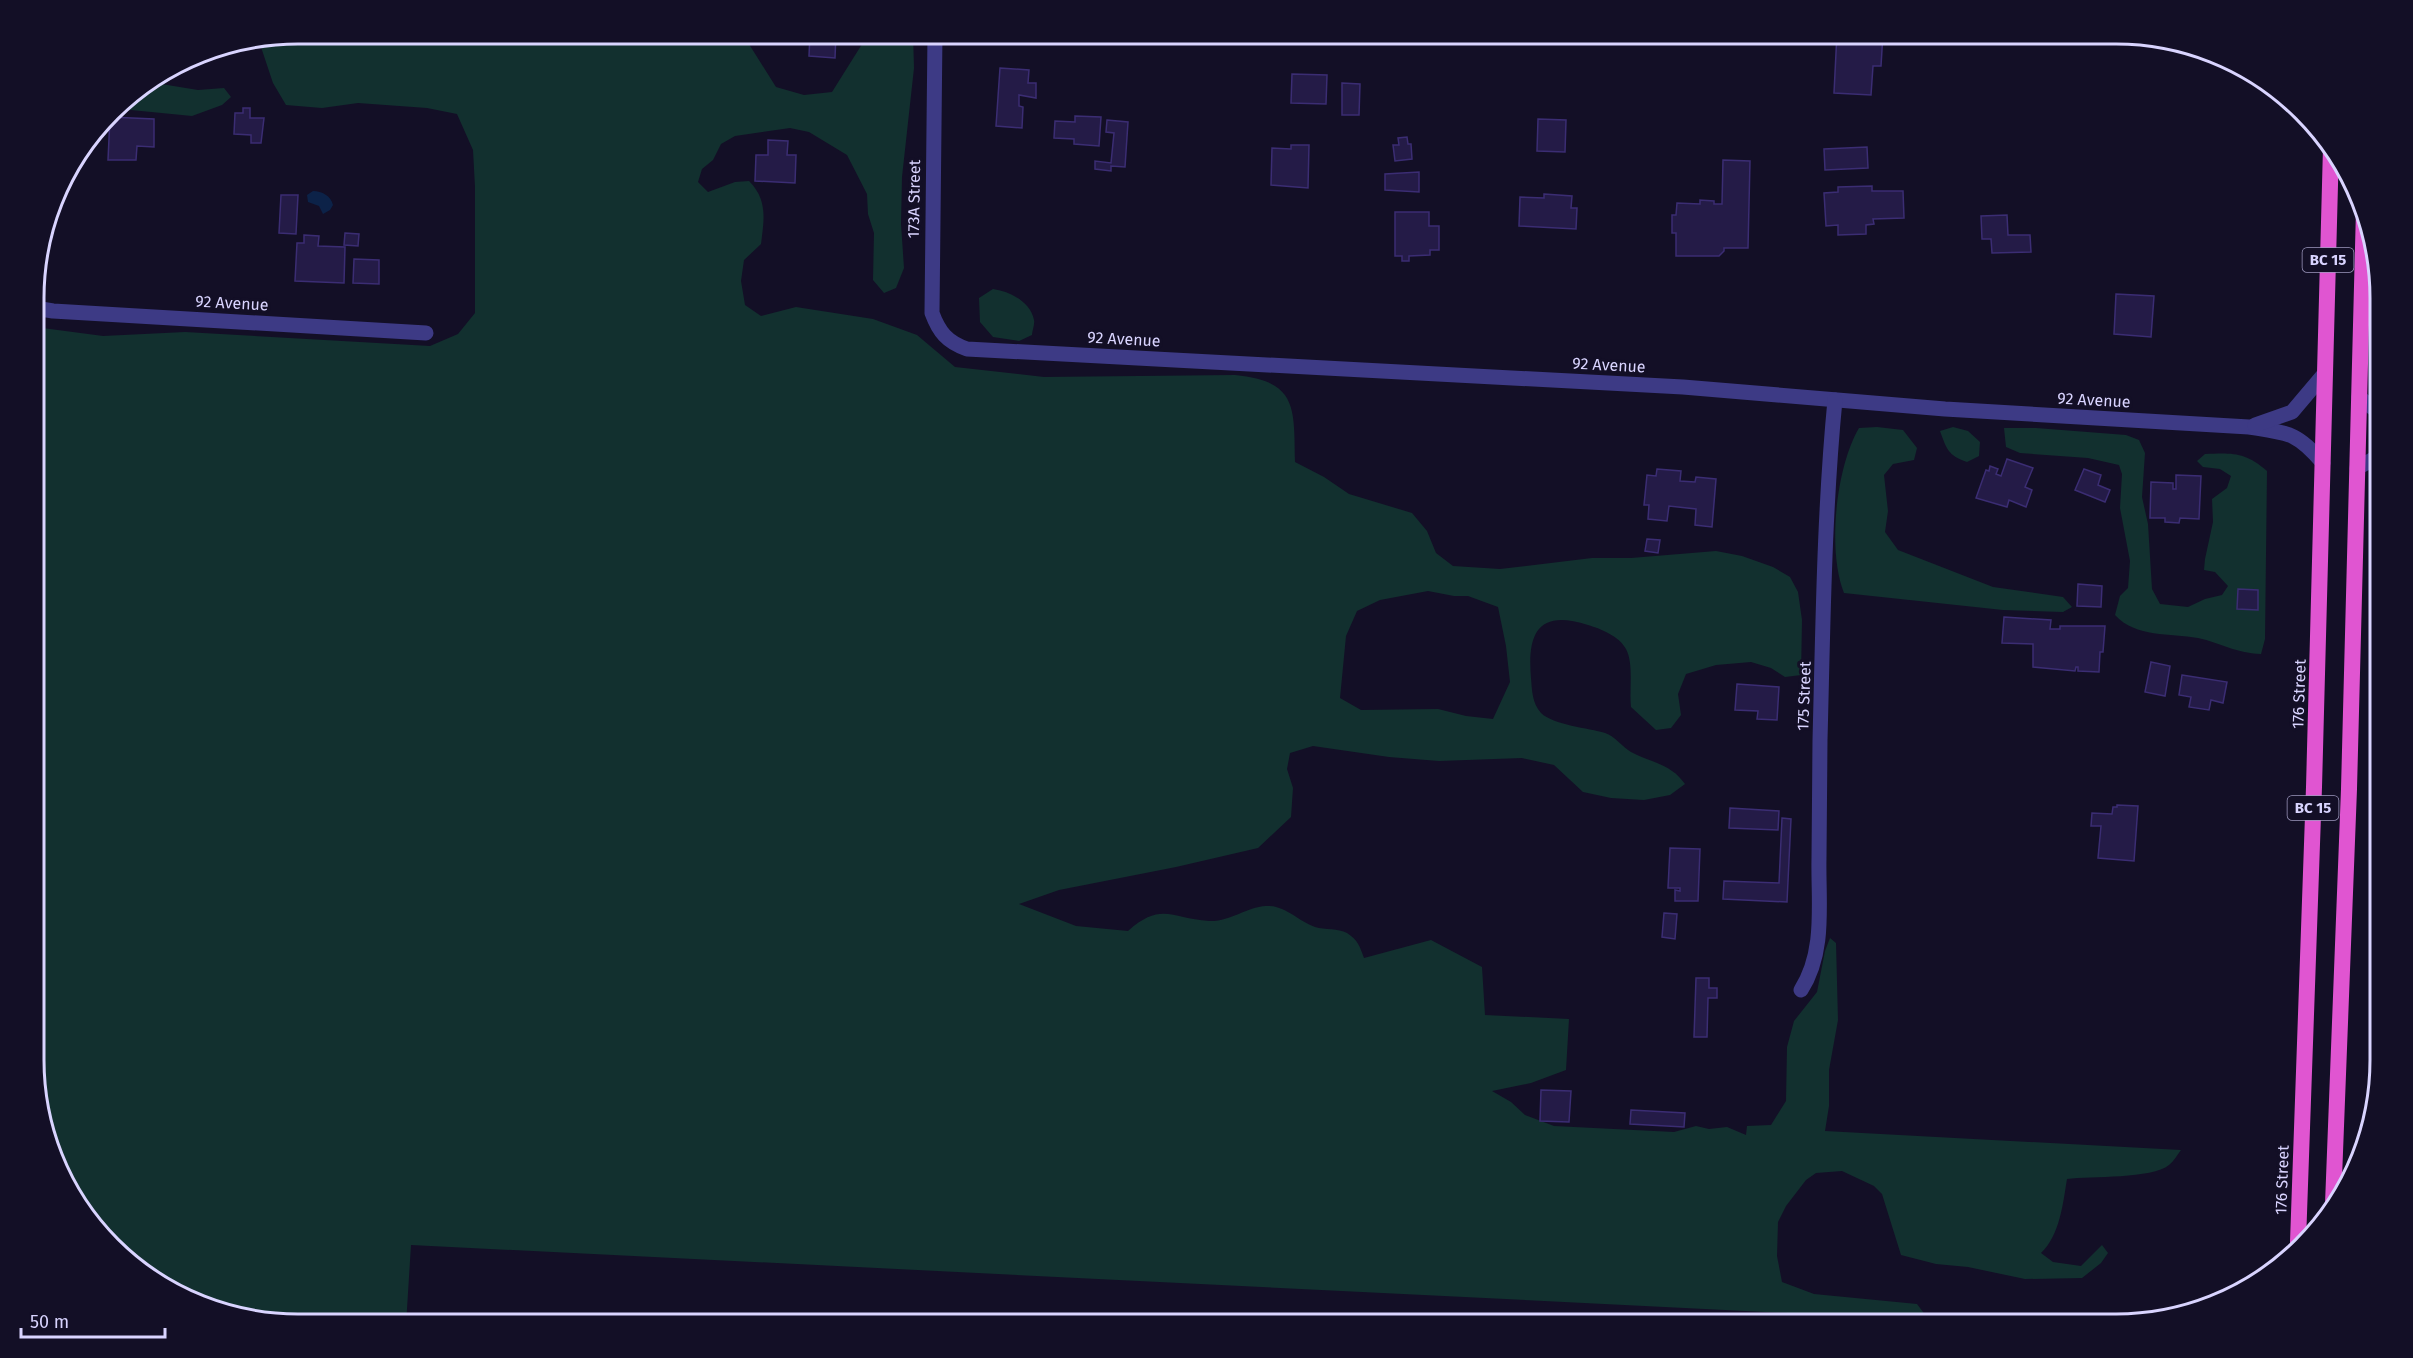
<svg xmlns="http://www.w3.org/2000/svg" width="2413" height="1358" font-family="'Fira Sans',sans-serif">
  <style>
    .green { fill: #12302f; fill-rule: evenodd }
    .water { fill: #0c2248 }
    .building { fill: #241b47; stroke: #3b2d73; stroke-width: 1.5 }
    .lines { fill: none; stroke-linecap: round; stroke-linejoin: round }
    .minor { stroke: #3d3a85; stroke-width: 15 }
    .tertiary { stroke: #3d3a85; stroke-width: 15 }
    .trunk { stroke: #e055d1; stroke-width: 16 }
    .labels { text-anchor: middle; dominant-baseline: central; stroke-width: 6; stroke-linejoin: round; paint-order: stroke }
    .shield { fill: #130f26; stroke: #9e99be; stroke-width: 1.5 }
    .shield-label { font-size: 15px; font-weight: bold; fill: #d9d4ff }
    .street-label { font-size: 16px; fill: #d9d4ff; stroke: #130f26 }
    .rim { fill: none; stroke: #d9d4ff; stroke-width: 3 }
  </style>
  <rect width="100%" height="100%" fill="#130f26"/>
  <g class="green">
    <path d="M298,33H742L776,87L804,95L832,92L869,33H913L914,68L902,177L901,224L904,268L896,288L884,293L873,280L874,233L868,214L867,194L847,155L809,132L790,128L735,136L721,144L713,160L702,169L698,182L708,192L735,182L749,181C768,200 764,220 761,244L744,260L741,281L745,305L761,316L796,307L873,319L917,335L955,367L1044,377L1235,375C1298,381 1294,408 1295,462L1324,477L1349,494L1412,513L1427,531L1436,553L1453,566L1500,569L1592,558H1631L1716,551L1742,556L1773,567L1790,577L1798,592L1802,620L1801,675L1785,677L1771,668L1751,662L1716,665L1686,674L1678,694L1681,715L1671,728L1656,730L1631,707C1629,690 1634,664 1626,649C1619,636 1601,629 1588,625C1539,609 1527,632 1531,678C1532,690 1532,703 1541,713C1553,725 1589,728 1605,733C1615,736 1622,747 1631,752C1643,759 1660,762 1672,771C1677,774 1681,779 1685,784L1670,795L1644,800L1611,798L1583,792L1554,765L1522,758L1439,761L1389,757L1313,746L1290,753L1287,769L1293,788L1291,817L1258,848L1176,867L1059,890L1019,904L1076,926L1128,931C1162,901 1172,919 1209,921C1230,922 1246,907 1266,906C1285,905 1298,921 1315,927C1325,930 1338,928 1347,933C1358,940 1360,947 1364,958L1431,940L1482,967L1485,1015L1569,1019L1566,1070L1531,1083L1492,1091L1511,1102L1525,1115L1554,1126L1674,1132L1696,1126L1709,1129L1727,1127L1746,1135L1747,1126L1771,1125L1786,1101L1787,1047L1794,1021L1817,992L1825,951L1830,938L1836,943L1838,1020L1829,1070V1106L1825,1131L2181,1150C2177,1155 2174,1161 2169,1165C2152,1179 2091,1176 2067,1179C2063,1203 2060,1235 2041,1253L2053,1262L2081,1266L2102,1245L2108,1253L2101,1263L2082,1278L2025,1279L1968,1267L1936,1264L1901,1255L1882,1194L1874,1186L1842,1171L1816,1173L1806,1180L1786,1206L1778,1222L1777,1256L1782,1282L1814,1294L1917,1304L1929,1320L411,1245L406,1325H297L230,1316L166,1290L77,1207L35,1095V327L103,336L185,332L430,346L458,334L475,313V187L473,150L457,114L427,108L358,103L322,108L286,105L273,83L259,41ZM1428,591L1454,596H1468L1498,607L1506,646L1510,682L1493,719L1466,716L1438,709L1361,710L1340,698L1346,636L1357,611L1380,600Z"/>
    <path d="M149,82L198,90L224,88L231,97L222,105L192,116L131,110L111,114L123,99Z"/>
    <path d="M993,289C1009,291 1031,302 1034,320C1035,324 1032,331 1032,335L1019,341L993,337L980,322L979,298Z"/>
    <path d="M1877,427L1903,430L1917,448L1914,460L1893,464L1884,475L1888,511L1885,532L1898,550L1993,587L2063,597L2072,607L2063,612L2003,610L1844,593C1827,551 1836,467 1859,428Z"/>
    <path d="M1953,427L1968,431L1980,442L1979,456L1967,462C1948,455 1947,450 1940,431Z"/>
    <path d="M2004,428H2036L2126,435L2139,440L2145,453L2142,497L2148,524L2152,589L2160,604L2188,607L2205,599L2222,595L2228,586L2215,572L2204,570L2205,559L2213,522L2212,499L2227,488L2231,476L2220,469L2203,467L2197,461L2205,454C2233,453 2245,452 2267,471L2265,639L2261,654C2235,653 2221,643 2198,638C2170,633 2136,638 2115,615L2120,596L2128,588L2130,561L2120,508L2122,474L2119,465L2088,458L2020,453L2006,447Z"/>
  </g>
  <path class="water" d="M313,191C322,191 331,196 333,205L330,210L323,214L319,206L308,202L307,195Z"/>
  <g class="building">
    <path d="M810,33H836L835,58L809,56Z"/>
    <path d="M1837,33H1883L1881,66H1873L1871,95L1834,93Z"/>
    <path d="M178,64V74H163Z"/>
    <path d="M1000,68L1029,70L1028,83H1036V98L1019,95V106L1023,107L1022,128L996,126Z"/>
    <path d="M1292,74L1327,75L1326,104L1291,103Z"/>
    <path d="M1342,83L1360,84L1359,115H1342Z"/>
    <path d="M243,108H250V118H264L261,143H251V135L234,134L235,113H243Z"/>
    <path d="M1075,116L1101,117L1099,146L1074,144V139L1054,138L1055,121L1075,122Z"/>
    <path d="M110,117L154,119V147L137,146L136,160H108Z"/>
    <path d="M1538,119L1566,120L1565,152L1537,151Z"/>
    <path d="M1107,120L1128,122L1125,167L1111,166V171L1095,169V161L1111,163L1114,133L1106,132Z"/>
    <path d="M1407,137L1408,144H1411L1412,159L1395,161L1393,145H1399L1398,138Z"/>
    <path d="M768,140L788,141L787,155H796L795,183L755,181L756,155H768Z"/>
    <path d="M1291,145H1309L1308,188L1271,185L1272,148L1291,149Z"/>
    <path d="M1867,147L1868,168L1825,170L1824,149Z"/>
    <path d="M1723,160L1750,161L1748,248H1724V251L1719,256H1676V233H1672V215H1676L1677,203L1700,204V200L1714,201V204H1722Z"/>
    <path d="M1419,172V192L1385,190V174Z"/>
    <path d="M1872,186V191H1903L1904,218L1873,219L1874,224L1866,225V234L1838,235V225L1826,226L1824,193L1838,192V187Z"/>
    <path d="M1544,194L1572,196L1571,208H1577L1576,229L1519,226L1520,197L1544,198Z"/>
    <path d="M281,195H298L296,234L279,233Z"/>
    <path d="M1395,212H1429V226H1439V250H1430V255L1409,256V261H1402V256H1395Z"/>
    <path d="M2007,215L2008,235H2030L2031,252L1992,253L1991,239H1982L1981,216Z"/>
    <path d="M345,233L359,234L358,246L344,245Z"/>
    <path d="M304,235L319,236L318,246L345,247L344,283L295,281L297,243H304Z"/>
    <path d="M354,259L379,260V284L353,283Z"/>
    <path d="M2116,294L2154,296L2151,337L2114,334Z"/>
    <path d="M2007,459L2033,468L2025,487L2032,490L2026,507L2009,500L2007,507L1976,498L1986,470L1989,471L1990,466L1998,469L1996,474L2001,476Z"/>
    <path d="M1657,469L1681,471L1680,481L1695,482L1696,477L1716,479L1712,527L1695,525L1696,509L1669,506L1667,521L1648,519L1649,505H1644L1647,475L1656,476Z"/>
    <path d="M2084,469L2101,475L2098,485L2110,490L2105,502L2075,490Z"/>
    <path d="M2176,475L2201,476L2199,519L2180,518L2179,523L2165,522V518H2150L2151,482L2173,483V489H2176Z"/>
    <path d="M1647,539L1660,540L1658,553L1645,551Z"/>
    <path d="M2078,584L2102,586L2101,607L2077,606Z"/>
    <path d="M2238,589L2258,590V610L2237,609Z"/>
    <path d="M2004,617L2051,620L2050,629H2060V626H2105L2103,652H2100L2099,672L2078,671V667H2076L2075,671L2033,667V644L2002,643Z"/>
    <path d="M2151,662L2170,666L2165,696L2145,692Z"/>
    <path d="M2182,675L2227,682L2223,703L2211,700L2209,710L2189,707L2191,697L2179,695Z"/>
    <path d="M1737,684L1779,687L1777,720L1757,719L1758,711L1735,710Z"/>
    <path d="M2117,805L2138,806L2134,861L2098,858L2101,826H2091L2092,813L2112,814L2113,807H2117Z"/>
    <path d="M1730,808L1779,811L1778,830L1729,828Z"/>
    <path d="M1782,818L1791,819L1787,902L1723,899L1724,881L1779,883Z"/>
    <path d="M1670,848L1700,849L1698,901H1675V890L1680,891V888H1668Z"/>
    <path d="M1664,913L1677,914L1675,939L1662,937Z"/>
    <path d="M1696,978H1709V988H1717V998H1708L1707,1037H1694Z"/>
    <path d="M1541,1090L1571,1091L1569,1122L1540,1121Z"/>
    <path d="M1631,1110L1685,1113L1684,1127L1630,1124Z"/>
  </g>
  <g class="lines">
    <g class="minor">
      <path d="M935,33L932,313C939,332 947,342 967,349L1683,387L1945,409L2249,427C2288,433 2297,432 2323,463"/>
      <path d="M35,308L53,311L426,333"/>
      <path d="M2255,425L2292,412L2325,373"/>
      <path d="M1801,990C1826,951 1818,902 1819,858C1819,818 1820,779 1820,740C1823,627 1824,513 1835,400"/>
    </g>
    <g class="tertiary">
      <path d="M2359,397L2379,413"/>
      <path d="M2357,468L2379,456"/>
    </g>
    <g class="trunk">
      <path d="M2333,1204L2349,789L2364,209"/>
      <path d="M2298,1242L2314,787L2331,147"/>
    </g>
  </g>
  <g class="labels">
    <g class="shield">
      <rect x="2302.5" y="248" width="51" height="24" rx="4.5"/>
      <rect x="2287.5" y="796" width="51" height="24" rx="4.5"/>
    </g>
    <g class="shield-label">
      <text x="2328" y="260">BC 15</text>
      <text x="2313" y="808">BC 15</text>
    </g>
    <g class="street-label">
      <text transform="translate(914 199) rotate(-89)">173A Street</text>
      <text transform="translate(232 303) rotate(3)">92 Avenue</text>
      <text transform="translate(1124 339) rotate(3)">92 Avenue</text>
      <text transform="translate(1609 365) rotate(3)">92 Avenue</text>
      <text transform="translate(2094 400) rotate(3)">92 Avenue</text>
      <text transform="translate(2299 694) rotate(-88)">176 Street</text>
      <text transform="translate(1804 696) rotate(-88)">175 Street</text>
      <text transform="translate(2282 1180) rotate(-88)">176 Street</text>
    </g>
  </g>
  <path d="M0 0H2413V1358H0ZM298 44H2116A254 254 0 0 1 2370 298V1060A254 254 0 0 1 2116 1314H298A254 254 0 0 1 44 1060V298A254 254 0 0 1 298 44Z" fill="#130f26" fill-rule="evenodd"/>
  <path class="rim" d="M298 44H2116A254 254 0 0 1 2370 298V1060A254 254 0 0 1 2116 1314H298A254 254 0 0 1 44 1060V298A254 254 0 0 1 298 44Z"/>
  <path d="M21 1328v9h144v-9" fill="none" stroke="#d9d4ff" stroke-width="3"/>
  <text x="30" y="1328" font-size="18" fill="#d9d4ff" stroke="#130f26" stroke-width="4.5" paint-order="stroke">50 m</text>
</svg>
